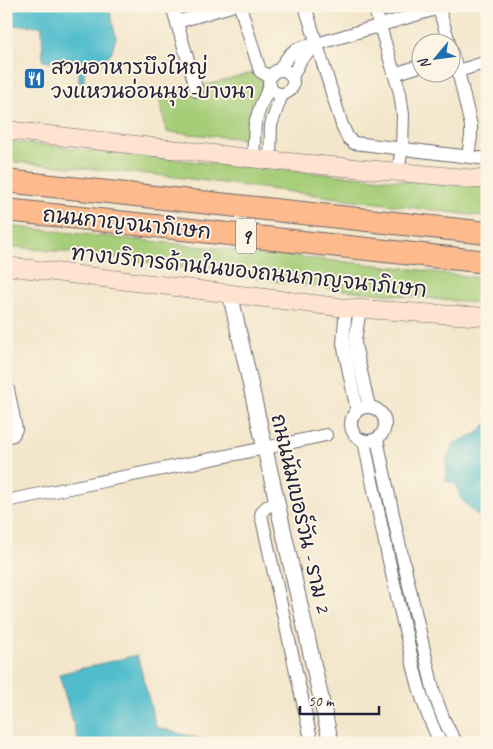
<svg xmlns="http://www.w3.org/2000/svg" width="493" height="749" font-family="Caveat,'Playpen Sans Thai',sans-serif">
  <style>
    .green { fill: #a6cd78; stroke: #64785a }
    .water { fill: #51bdcc; stroke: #3a7084 }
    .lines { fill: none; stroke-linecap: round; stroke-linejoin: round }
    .minor-casing { stroke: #6b676d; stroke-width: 14 }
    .tertiary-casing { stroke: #6b676d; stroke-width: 17 }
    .secondary-casing { stroke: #6b676d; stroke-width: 19 }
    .motorway-casing { stroke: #6b676d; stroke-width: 24 }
    .minor { stroke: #fff; stroke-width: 12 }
    .tertiary { stroke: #fff; stroke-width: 15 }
    .secondary { stroke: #fee3d1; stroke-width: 18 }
    .motorway { stroke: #fcba8d; stroke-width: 22 }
    .labels { text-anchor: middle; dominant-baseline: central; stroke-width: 4; stroke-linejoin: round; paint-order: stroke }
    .shield { fill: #fcf5e5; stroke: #63616e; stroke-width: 1 }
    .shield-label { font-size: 20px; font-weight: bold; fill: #22223b }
    .poi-label { font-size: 21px; fill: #22223b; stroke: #fcf5e5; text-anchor: start }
    .street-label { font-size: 21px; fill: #22223b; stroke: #fcf5e5 }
  </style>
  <rect width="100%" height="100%" fill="#fcf5e5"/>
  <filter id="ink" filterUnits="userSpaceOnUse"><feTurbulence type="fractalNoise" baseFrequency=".02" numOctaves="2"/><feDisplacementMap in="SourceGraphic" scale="10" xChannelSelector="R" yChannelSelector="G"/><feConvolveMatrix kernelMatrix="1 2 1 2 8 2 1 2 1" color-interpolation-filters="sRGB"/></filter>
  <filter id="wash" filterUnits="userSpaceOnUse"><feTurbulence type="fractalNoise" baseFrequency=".0096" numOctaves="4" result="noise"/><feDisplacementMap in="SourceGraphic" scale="20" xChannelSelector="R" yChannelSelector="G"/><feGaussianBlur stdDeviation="1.12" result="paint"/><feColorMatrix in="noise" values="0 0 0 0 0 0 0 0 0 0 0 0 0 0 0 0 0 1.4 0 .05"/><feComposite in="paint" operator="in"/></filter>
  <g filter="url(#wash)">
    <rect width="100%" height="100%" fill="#f3e6ca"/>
    <g class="green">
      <path d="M251,73L263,81L264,88L252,115L248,139L167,132L159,98Z"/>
      <path d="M6,141L227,165L487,188V217L168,176L6,161Z"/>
      <path d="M6,226L404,268L487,279V304L332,289L104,256L6,246Z"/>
    </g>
    <g class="water">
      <path d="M6,6H109L116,38L111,53L100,64L84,63V83H79V63L43,61L42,26L6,25Z"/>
      <path d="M487,423V525L461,499L456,483L446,481L447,459L455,443L478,433Z"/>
      <path d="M137,655L156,727L215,743H79L59,674Z"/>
    </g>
  </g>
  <g filter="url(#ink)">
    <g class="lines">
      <defs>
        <g id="minor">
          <path d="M172,6L197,91"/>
          <path d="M240,6L260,71L270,77"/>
          <path d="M305,6L342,125L348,138L354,143L487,159"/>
          <path d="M374,6L400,93L403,115L402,148L398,172"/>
          <path d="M438,6L449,42"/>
          <path d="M177,22L231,6"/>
          <path d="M450,48L458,71L471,126V136L468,156"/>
          <circle cx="281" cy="82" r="12"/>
          <path d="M279,70C292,50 293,48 317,44L439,8"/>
          <path d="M458,71L487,62"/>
          <path d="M394,74L420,66"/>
          <path d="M292,77L301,59L317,44"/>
          <path d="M253,158L255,123L261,105L270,85"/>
          <path d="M270,160L271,125L282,94"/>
          <path d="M346,308L343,343L357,411"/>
          <path d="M360,309L355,341L356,349L369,407"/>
          <circle cx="368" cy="424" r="17"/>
          <path d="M6,437L13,435L16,429L8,389"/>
          <path d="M377,439L398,538L434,693C440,710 446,728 457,743"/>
          <path d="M364,441C377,506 390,570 406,634C415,672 422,709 441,743"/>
          <path d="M6,501L265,448L326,435"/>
          <path d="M277,502C270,505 263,507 261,515L312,743"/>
        </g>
        <path id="tertiary" d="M230,293L331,743"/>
        <g id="secondary">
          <path d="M6,130L266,160L487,180"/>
          <path d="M6,266L346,308L487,317"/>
        </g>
        <g id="motorway">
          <path d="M6,181L487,233"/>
          <path d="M6,210L487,262"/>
        </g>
      </defs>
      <use href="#minor" class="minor-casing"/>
      <use href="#tertiary" class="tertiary-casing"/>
      <use href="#secondary" class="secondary-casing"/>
      <use href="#motorway" class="motorway-casing"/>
      <use href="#minor" class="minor"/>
      <use href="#tertiary" class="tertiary"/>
      <use href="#secondary" class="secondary"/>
      <use href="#motorway" class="motorway"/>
    </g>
  </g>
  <defs>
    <symbol id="restaurant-square" viewBox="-11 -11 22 22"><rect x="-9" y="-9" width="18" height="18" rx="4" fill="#1f6fb2" stroke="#fcf5e5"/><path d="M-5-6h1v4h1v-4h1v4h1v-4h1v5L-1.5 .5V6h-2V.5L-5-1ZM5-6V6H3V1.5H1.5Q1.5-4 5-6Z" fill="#fff"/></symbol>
  </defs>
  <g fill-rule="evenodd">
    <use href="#restaurant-square" x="22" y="66" width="25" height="25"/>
  </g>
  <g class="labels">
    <rect class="shield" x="236" y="218.5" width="20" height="35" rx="4"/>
    <g class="shield-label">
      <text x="246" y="236">9</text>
    </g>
    <g class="poi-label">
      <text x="51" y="67">สวนอาหารบึงใหญ่<tspan x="51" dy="24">วงแหวนอ่อนนุช-บางนา</tspan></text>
    </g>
    <g class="street-label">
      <text transform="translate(127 223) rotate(6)">ถนนกาญจนาภิเษก</text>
      <text transform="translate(249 271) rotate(6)">ทางบริการด้านในของถนนกาญจนาภิเษก</text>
      <text transform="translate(301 513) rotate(77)">ถนนนัมเบอร์วัน - ราม 2</text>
    </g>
  </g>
  <rect width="493" height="749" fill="none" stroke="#fcf5e5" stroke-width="25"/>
  <g transform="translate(436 58) rotate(241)"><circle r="24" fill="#fcf5e5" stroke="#a5a1a1"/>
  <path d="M0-4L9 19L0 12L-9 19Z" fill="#1f6fb2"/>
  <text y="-8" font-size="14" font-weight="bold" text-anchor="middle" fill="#22223b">N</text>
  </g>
  <path d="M300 706v8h79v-8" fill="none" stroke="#22223b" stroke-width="2.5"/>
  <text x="308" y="706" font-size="15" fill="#22223b" stroke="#fcf5e5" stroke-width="4" paint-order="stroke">50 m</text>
</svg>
